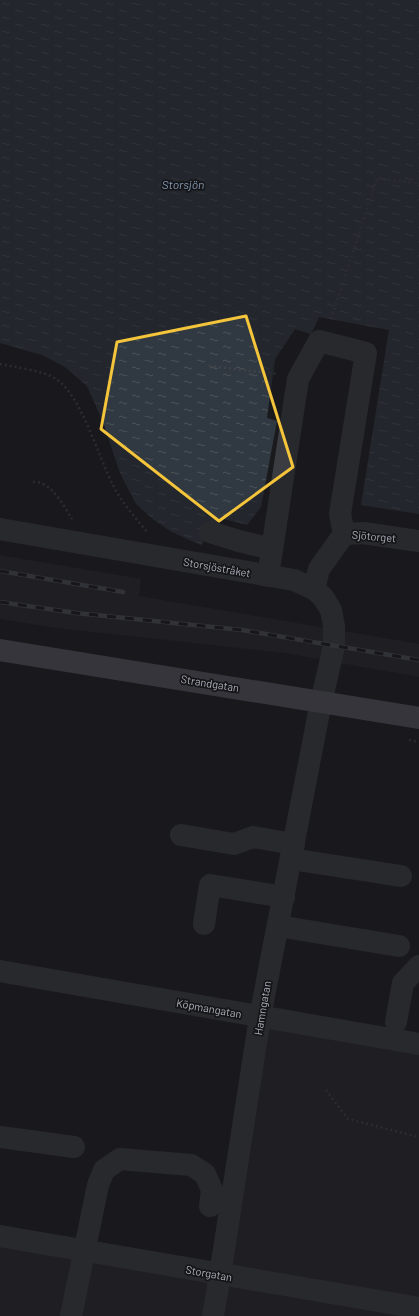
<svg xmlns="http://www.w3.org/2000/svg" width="419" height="1316" font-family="Barlow,sans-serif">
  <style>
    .built { fill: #26262a }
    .water { fill: url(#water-ripples) }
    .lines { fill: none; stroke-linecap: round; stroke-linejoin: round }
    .path { stroke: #414349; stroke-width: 2.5; stroke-dasharray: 2 3; stroke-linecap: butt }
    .minor { stroke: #3b3c42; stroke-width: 22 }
    .major { stroke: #575861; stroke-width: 22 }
    .rail-casing { stroke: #4e5057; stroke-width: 4.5 }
    .rail { stroke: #151518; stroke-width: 3; stroke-dasharray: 9; stroke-linecap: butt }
    .marked { fill: none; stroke: #f4c43b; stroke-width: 3; stroke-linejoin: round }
    .labels { text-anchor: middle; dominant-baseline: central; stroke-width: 3.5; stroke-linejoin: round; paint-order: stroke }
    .street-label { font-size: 11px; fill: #adb0bc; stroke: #151518 }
    .water-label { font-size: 12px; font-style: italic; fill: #849bb7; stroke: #151518 }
  </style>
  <defs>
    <pattern id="water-ripples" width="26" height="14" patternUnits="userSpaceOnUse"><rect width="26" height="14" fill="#303841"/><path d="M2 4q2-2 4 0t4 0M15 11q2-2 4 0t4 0" fill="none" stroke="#4b525a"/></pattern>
  </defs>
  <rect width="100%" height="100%" fill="#1a1a1d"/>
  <g class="built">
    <path d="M0,555L141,579L139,596L419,644V677L285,653L57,628L0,619Z"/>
    <path d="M266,1028L419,1054V1316H0V1242L221,1281Z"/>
  </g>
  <path class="water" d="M0,0H419V514L361,505L389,330L319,317L311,334L295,329L275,359L267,418L277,421L261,507L247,525L220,518L201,545L172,532L154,520L136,504L120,473L103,422L87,386L65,367L42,355L0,343Z"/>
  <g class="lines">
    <g class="path">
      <path d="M331,319L377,178L419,184"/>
      <path d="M0,364C14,367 45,371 56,379C82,396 98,457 113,485C122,503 135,517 147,532"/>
      <path d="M209,366L278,374"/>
      <path d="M33,482C36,482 40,482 43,484C55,489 65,508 72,519"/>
      <path d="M409,740L419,742"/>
      <path d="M326,1090L348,1119L419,1137"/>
    </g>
    <g class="minor">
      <path d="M0,529L294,580L314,589L323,597L331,610L334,626V646L319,712L260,1017L220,1275L213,1316"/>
      <path d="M210,532L239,541L272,549"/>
      <path d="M268,576L298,379L319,341L366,353L340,514L344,534"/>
      <path d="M314,589L319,569L344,534L363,533L419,541"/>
      <path d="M181,835L234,844L253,837L294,844"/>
      <path d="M291,859L401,876"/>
      <path d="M204,924L210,885L284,897"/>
      <path d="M278,926L399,946"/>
      <path d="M0,971L419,1044"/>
      <path d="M396,1022L403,983L419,966"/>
      <path d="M0,1137L74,1147"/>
      <path d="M0,1236L419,1308"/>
      <path d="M71,1316L98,1185L104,1170L120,1159L191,1165L205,1174L212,1190L210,1206"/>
    </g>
    <path class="major" d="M0,650L419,718"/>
    <defs>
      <g id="rail">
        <path d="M0,571L123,592"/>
        <path d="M0,602L76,613L242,630L419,660"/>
      </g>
    </defs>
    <use href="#rail" class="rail-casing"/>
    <use href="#rail" class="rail"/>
  </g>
  <path d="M0 0H419V1316H0ZM246,316L293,467L219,521L101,429L117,342Z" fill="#1a1a1d" fill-opacity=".55" fill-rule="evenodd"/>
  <path class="marked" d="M246,316L293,467L219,521L101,429L117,342Z"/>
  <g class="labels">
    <g class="street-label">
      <text transform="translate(374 536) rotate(5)">Sjötorget</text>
      <text transform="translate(217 567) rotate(10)">Storsjöstråket</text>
      <text transform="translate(210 683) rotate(9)">Strandgatan</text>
      <text transform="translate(209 1008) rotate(10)">Köpmangatan</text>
      <text transform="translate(262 1008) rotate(-80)">Hamngatan</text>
      <text transform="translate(209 1273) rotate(10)">Storgatan</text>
    </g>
    <g class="water-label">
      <text x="183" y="184">Storsjön</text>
    </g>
  </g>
</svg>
